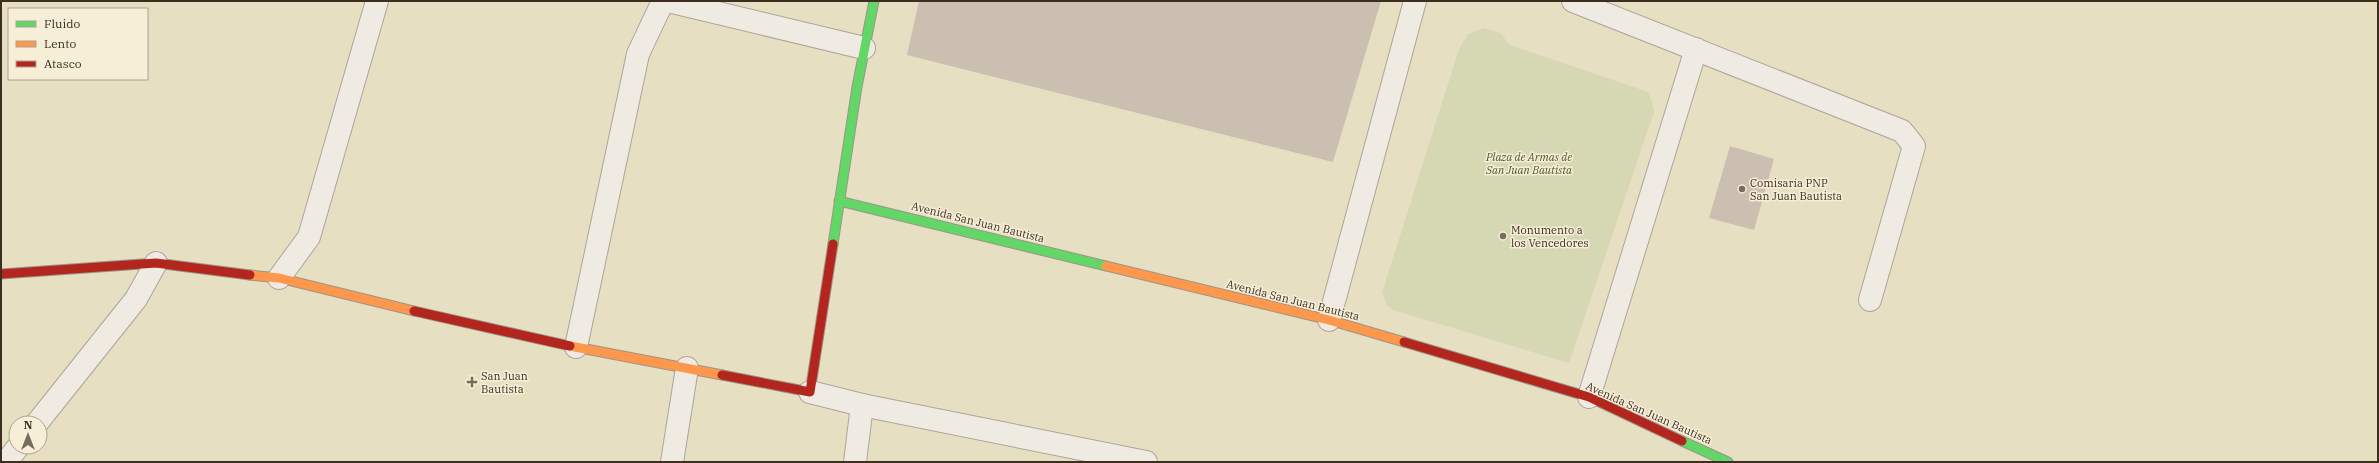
<svg xmlns="http://www.w3.org/2000/svg" width="2379" height="463" font-family="'IBM Plex Serif',serif">
  <style>
    .farmland { fill: #e6dfc2; fill-rule: evenodd }
    .green { fill: #d6d7b3 }
    .building { fill: #cbbfb2 }
    .lines { fill: none; stroke-linecap: round; stroke-linejoin: round }
    .street-casing { stroke: #ada599; stroke-width: 24 }
    .fast-casing { stroke: #9c958a; stroke-width: 11 }
    .slow-casing { stroke: #9c958a; stroke-width: 11 }
    .jam-casing { stroke: #9c958a; stroke-width: 11 }
    .street { stroke: #efebe3; stroke-width: 22 }
    .fast { stroke: #63d668; stroke-width: 9 }
    .slow { stroke: #ff974d; stroke-width: 9 }
    .jam { stroke: #b3261e; stroke-width: 9 }
    .poi-dot { fill: #786c5e; stroke: #f7eed8; stroke-width: 1.5 }
    .labels { text-anchor: middle; dominant-baseline: central; stroke-width: 3; stroke-linejoin: round; paint-order: stroke }
    .park-label { font-size: 11px; font-style: italic; fill: #4d5a26; stroke: #f7eed8 }
    .poi-label { font-size: 11px; fill: #3d2e20; stroke: #f7eed8; text-anchor: start }
    .street-label { font-size: 11px; fill: #3d2e20; stroke: #f7eed8 }
  </style>
  <rect width="100%" height="100%" fill="#e7e0d1"/>
  <path class="farmland" d="M1,1H2378V462H1ZM9,9H147V79H9ZM16,423H40V447H16Z"/>
  <path class="green" d="M1483,28L1500,33L1510,45L1648,92L1652,101L1654,112L1569,363L1393,310L1387,305L1382,293L1459,49L1468,34Z"/>
  <g class="building">
    <path d="M919,1H1381L1333,162L907,55Z"/>
    <path d="M1730,146L1774,159L1754,230L1709,218Z"/>
  </g>
  <g class="lines">
    <defs>
      <g id="street">
        <path d="M668,1L864,48"/>
        <path d="M1573,1L1902,131L1914,146L1870,300"/>
        <path d="M279,278L309,237L377,1"/>
        <path d="M1329,320L1415,1"/>
        <path d="M576,347L638,54L663,1"/>
        <path d="M810,392L862,405L1146,462"/>
        <path d="M1589,397L1696,49"/>
        <path d="M37,423L136,299L156,263"/>
        <path d="M6,462L18,447"/>
        <path d="M672,462L687,368"/>
        <path d="M855,462L862,405"/>
      </g>
      <g id="fast">
        <path d="M839,201L1106,266"/>
        <path d="M833,244L857,87L874,1"/>
        <path d="M1682,441L1728,462"/>
      </g>
      <g id="slow">
        <path d="M1106,266L1329,320L1404,342"/>
        <path d="M250,275L279,278L414,311"/>
        <path d="M570,346L722,375"/>
      </g>
      <g id="jam">
        <path d="M1,274L156,263L250,275"/>
        <path d="M414,311L570,346"/>
        <path d="M1404,342L1589,397L1682,441"/>
        <path d="M722,375L810,392L833,244"/>
      </g>
    </defs>
    <use href="#street" class="street-casing"/>
    <use href="#fast" class="fast-casing"/>
    <use href="#slow" class="slow-casing"/>
    <use href="#jam" class="jam-casing"/>
    <use href="#street" class="street"/>
    <use href="#fast" class="fast"/>
    <use href="#slow" class="slow"/>
    <use href="#jam" class="jam"/>
  </g>
  <g class="poi-dot">
    <circle cx="1742" cy="189" r="4"/>
    <circle cx="1503" cy="236" r="4"/>
    <path d="M470 376h4v4h4v4h-4v4h-4v-4h-4v-4h4z"/>
  </g>
  <g class="labels">
    <g class="park-label">
      <text x="1529" y="157">Plaza de Armas de<tspan x="1529" dy="13">San Juan Bautista</tspan></text>
    </g>
    <g class="poi-label">
      <text x="1750" y="183">Comisaría PNP<tspan x="1750" dy="13">San Juan Bautista</tspan></text>
      <text x="1511" y="230">Monumento a<tspan x="1511" dy="13">los Vencedores</tspan></text>
      <text x="481" y="376">San Juan<tspan x="481" dy="13">Bautista</tspan></text>
    </g>
    <g class="street-label">
      <text transform="translate(978 222) rotate(14)">Avenida San Juan Bautista</text>
      <text transform="translate(1293 300) rotate(14)">Avenida San Juan Bautista</text>
      <text transform="translate(1649 413) rotate(24)">Avenida San Juan Bautista</text>
    </g>
  </g>
  <rect width="2379" height="463" fill="none" stroke="#3d2e20" stroke-width="4"/>
  <rect x="8" y="8" width="140" height="72" fill="#f7eed8" stroke="#ada18e"/>
  <rect x="16" y="21" width="20" height="6" fill="#63d668" stroke="#ada18e"/>
  <text x="44" y="28" font-size="12" fill="#3d2e20">Fluido</text>
  <rect x="16" y="41" width="20" height="6" fill="#ff974d" stroke="#ada18e"/>
  <text x="44" y="48" font-size="12" fill="#3d2e20">Lento</text>
  <rect x="16" y="61" width="20" height="6" fill="#b3261e" stroke="#ada18e"/>
  <text x="44" y="68" font-size="12" fill="#3d2e20">Atasco</text>
  <g transform="translate(28 435)"><circle r="19" fill="#f7eed8" stroke="#ada18e"/>
  <path d="M0-3L7 15L0 10L-7 15Z" fill="#786c5e"/>
  <text y="-6" font-size="11" font-weight="bold" text-anchor="middle" fill="#3d2e20">N</text>
  </g>
</svg>
